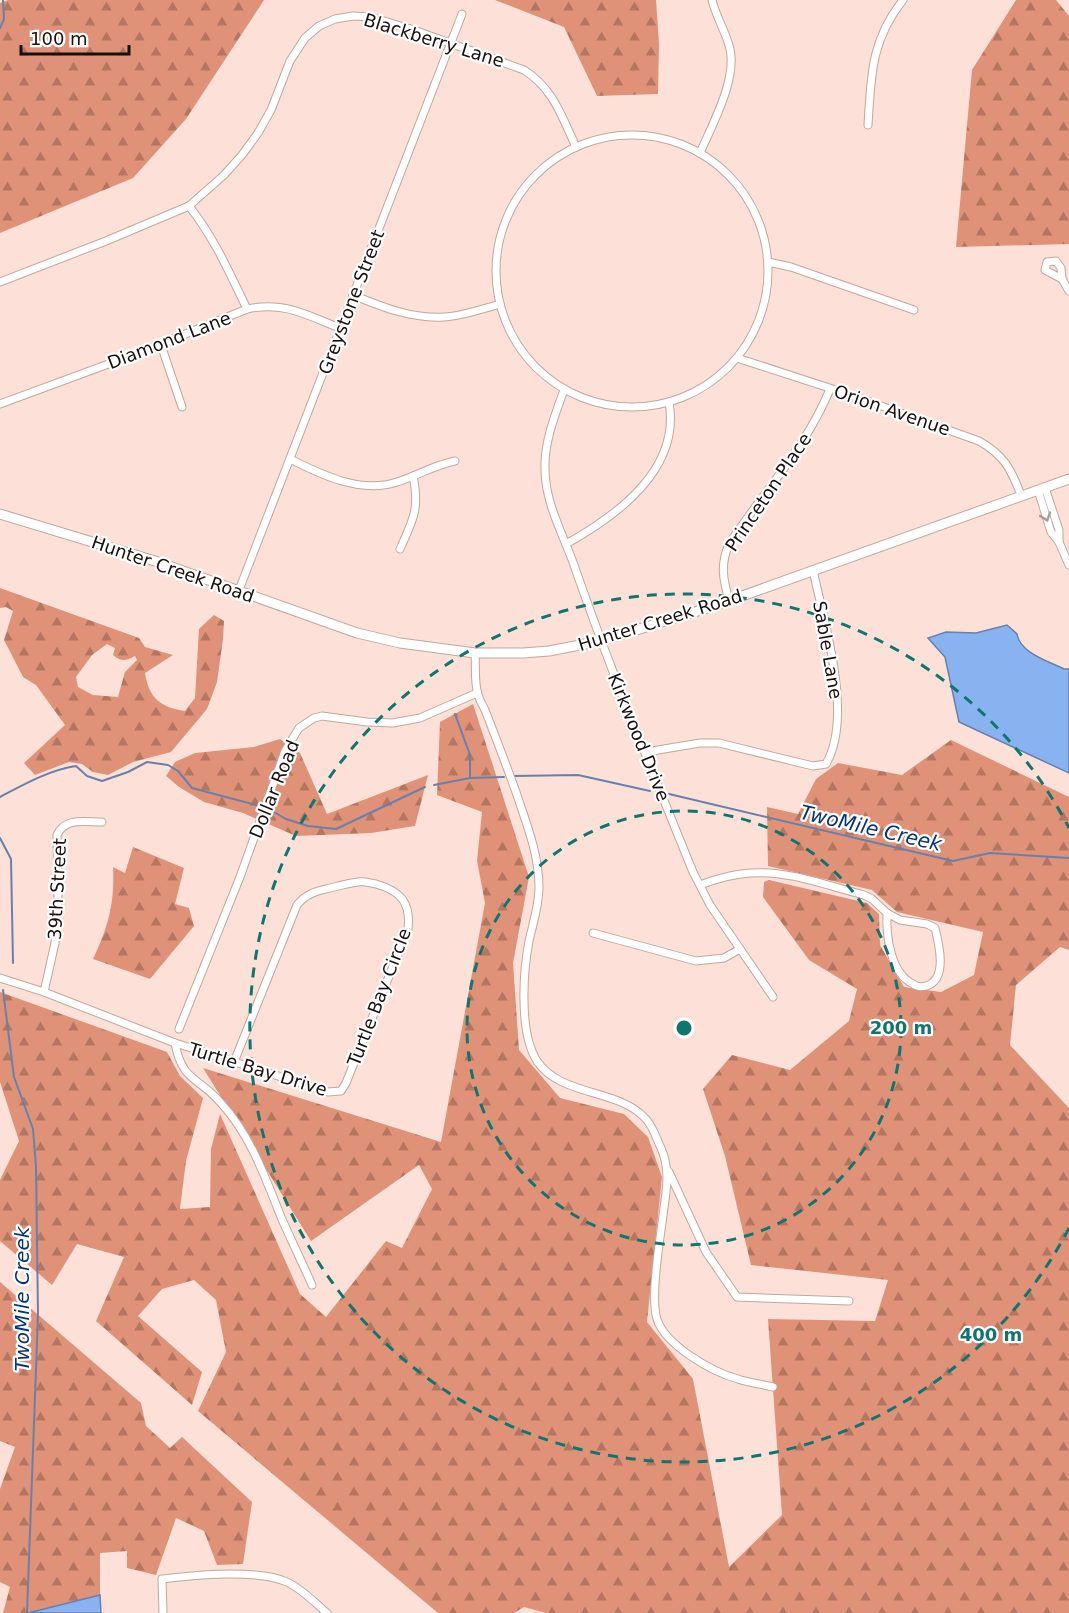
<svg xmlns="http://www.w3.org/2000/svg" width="1069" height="1613" font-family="'DejaVu Sans',sans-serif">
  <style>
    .forest { fill: url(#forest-firs); fill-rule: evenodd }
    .water { fill: #88b2f0; stroke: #6781ac; stroke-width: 1.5 }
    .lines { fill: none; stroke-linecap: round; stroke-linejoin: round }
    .stream { stroke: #6781ac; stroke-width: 2 }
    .street-casing { stroke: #c2a79f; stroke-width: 9 }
    .secondary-casing { stroke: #c2a79f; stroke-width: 11 }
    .street { stroke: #fff; stroke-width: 7 }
    .secondary { stroke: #fff; stroke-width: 9 }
    .oneway { stroke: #a39f9e }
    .ring { fill: none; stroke: #0f766e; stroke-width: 3; stroke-dasharray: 10 8 }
    .labels { text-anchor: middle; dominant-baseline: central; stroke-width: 4.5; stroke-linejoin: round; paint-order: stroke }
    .street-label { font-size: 18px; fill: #19100d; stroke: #fff }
    .water-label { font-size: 20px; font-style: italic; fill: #00357c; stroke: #fff }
    .centre { fill: #0f766e; stroke: #fff; stroke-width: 3 }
    .ring-label { font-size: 18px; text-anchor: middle; font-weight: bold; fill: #0f766e; stroke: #fff; stroke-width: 4.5; stroke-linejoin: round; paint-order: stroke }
  </style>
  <defs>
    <pattern id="forest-firs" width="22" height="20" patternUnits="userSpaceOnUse" patternTransform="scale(1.5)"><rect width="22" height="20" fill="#df9278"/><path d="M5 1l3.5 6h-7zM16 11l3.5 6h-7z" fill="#b47661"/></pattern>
  </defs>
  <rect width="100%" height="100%" fill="#fde1d8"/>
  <g class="forest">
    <path d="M8,0H264L186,119L133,178L0,233V3Z"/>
    <path d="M495,0H656L659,44L658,94L597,96L564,27Z"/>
    <path d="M1016,0H1056L1069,16V244L956,247L972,70Z"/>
    <path d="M0,588L139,638L145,647L173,655L145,673C149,698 160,707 185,711L195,698L199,629L214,615L224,621L223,639L217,682L207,709L171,752L133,762L108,775L93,772L82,764L69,762L35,775L24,763L65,725L36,685L23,677L4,640L13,611L6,607L0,608ZM107,644L115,648L113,655C121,662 126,661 135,656L137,660L125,672L118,697L93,695L78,687L76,677L92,655Z"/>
    <path d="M473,704L529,877L513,963L519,1050L560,1098L624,1114L648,1137L662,1177L647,1322L693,1379L729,1567L782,1515L768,1319L875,1321L888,1280L751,1265L725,1156L703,1089L732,1055L790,1070L849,1021L857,989L809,960L763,897L764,882L769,880L867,903L879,914L880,945L904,987L941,992L974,975L983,932L897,912L872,890L768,866L767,807L798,814L816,779L838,763L902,775L951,740L1069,797V950L1060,947L1016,985L1010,1045L1069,1108V1613H546L524,1607L514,1613H438L198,1411L226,1352L216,1300L194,1280L162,1289L138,1316L202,1372L192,1405L96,1321L124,1257L77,1244L52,1285L0,1241V1180L19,1141L0,1082V992L167,1052L180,1076L203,1098L186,1161L180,1209L210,1207L211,1149L220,1114L300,1294L326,1317L386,1241L402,1248L432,1189L419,1165L311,1241L203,1068L441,1142L485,903L477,861L482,812L437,795L440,722Z"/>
    <path d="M280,739L300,753L327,814L428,775L415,826L371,833L296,836L243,813L204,802L179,787L166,776L175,762L195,753L254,747Z"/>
    <path d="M133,847L184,868L175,904L189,908L194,926L150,979L93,959C108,928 115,902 113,867L125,873Z"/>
    <path d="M0,1282L141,1403L146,1426L170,1448L182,1437L252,1502L243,1564L217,1565L204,1531L176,1518L156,1575L127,1568V1551L100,1553V1595L28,1613H3L10,1587L0,1582V1489L15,1447L0,1441Z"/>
  </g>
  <g class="water">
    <path d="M1007,625L1017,634C1020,653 1048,661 1064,669H1069V773L959,722L945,657L928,638L946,632L976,633Z"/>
    <path d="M100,1595L101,1613H28Z"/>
  </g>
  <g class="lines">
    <g class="stream">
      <path d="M0,28L4,19L3,0"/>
      <path d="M455,714L470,755V777"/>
      <path d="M514,776L578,775L650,791"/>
      <path d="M434,785L470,778L504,777"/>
      <path d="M669,794L953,861L990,853L1069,858"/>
      <path d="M0,797C23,785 49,770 76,766L87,776L102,781L128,772L147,762L168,765L178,771L192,788L260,806"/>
      <path d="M267,808L286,819L308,826L336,829L425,787"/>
      <path d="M0,838L11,859L13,963"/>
      <path d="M3,990L14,1077L33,1129L36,1167L38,1315L27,1613"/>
    </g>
    <defs>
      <g id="street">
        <path d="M868,125C871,76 871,40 903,0"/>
        <circle cx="632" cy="271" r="136"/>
        <path d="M700,153C712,125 737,80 730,49C726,32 716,17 712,0"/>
        <path d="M189,206C215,239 229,272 247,309"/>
        <path d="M1056,261L1061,268L1062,279L1045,270L1047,262Z"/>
        <path d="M768,262L791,267L914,310"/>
        <path d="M1062,279L1069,291"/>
        <path d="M0,282L106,241L189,206L224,175L242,155L258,133L271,110L290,61L305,38L319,26L335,19L353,16L371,17L414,30L524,70C553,88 562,117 576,147"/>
        <path d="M353,295C382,307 412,319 444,317C463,316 482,309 500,304"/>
        <path d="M161,345L182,407"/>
        <path d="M737,358L845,393L979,441C1004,455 1011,469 1021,495"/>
        <path d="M564,390C555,415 544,442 545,469C545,503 563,534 574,565C610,669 652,771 693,872L710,905L773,997"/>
        <path d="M0,404L141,352L247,309C284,301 306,315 340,328"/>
        <path d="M290,459C322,475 361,494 397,482C417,476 434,465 455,461"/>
        <path d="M1045,488L1059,530V542"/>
        <path d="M1038,490L1051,532L1059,542L1069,565"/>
        <path d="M566,544C618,515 681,469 669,402"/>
        <path d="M400,549C413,520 420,509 413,476"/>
        <path d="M239,590L462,14"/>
        <path d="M729,600C723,579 720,565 729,544C763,493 807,446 830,389"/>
        <path d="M475,653C476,666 474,682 478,694C479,700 483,705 485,710C496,738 507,767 517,795C527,825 539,855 539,887C539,906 533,923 529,941C523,973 519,1033 537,1061C560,1096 617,1089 644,1117C653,1125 656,1138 661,1148C671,1171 666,1192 663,1215C660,1240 650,1297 657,1319C665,1345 712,1372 738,1379C749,1383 762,1384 773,1387"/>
        <path d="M646,752L700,743H719L813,766L826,764C854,715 824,623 813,570"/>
        <path d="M700,885C716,879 732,874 750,873C788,870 828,886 864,895L872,899L887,913"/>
        <path d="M887,913L900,920L927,924L935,928C939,944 948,980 926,986C922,987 917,987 913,984C890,973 886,935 887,913Z"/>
        <path d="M593,933L696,961L724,958L740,949"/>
        <path d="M0,978L44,992L175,1043L188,1047L328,1092L341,1091L346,1083L408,929C411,903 401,891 376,884C370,883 364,881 358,882C350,883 342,885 334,887C319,891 307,892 297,905L234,1062"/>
        <path d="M44,992L55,943L58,899L57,835C65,817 85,822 102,822"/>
        <path d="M179,1029L240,877L285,751L299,728L314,718L322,716L367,722L393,723L420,718L477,693"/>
        <path d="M175,1043C182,1082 199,1077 221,1103C251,1136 265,1177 281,1217C291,1240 302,1262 312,1285"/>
        <path d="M669,1172L706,1252L737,1297L849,1301"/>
        <path d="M163,1613L162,1579C194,1575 258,1569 287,1582C302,1589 314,1602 327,1613"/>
      </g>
      <path id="secondary" d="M0,514L155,561L357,633L400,643L475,653H523L549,651L601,641L717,605L1069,479"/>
    </defs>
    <use href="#street" class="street-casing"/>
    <use href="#secondary" class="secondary-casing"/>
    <use href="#street" class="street"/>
    <use href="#secondary" class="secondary"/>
  </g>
  <defs><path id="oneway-chevron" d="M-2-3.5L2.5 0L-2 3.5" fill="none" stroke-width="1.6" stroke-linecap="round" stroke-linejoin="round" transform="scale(1.5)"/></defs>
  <use class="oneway" href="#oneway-chevron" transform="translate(1046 517) rotate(71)"/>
  <g class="ring">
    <circle cx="684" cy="1028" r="217"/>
    <path d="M1069 1228A434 434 0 1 1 1069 828"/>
  </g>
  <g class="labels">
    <g class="street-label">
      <text transform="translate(434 40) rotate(17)">Blackberry Lane</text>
      <text transform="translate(351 302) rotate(-69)">Greystone Street</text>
      <text transform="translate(169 340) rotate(-21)">Diamond Lane</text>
      <text transform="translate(892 410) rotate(19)">Orion Avenue</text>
      <text transform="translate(768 492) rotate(-56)">Princeton Place</text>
      <text transform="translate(173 569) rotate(19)">Hunter Creek Road</text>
      <text transform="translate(660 620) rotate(-17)">Hunter Creek Road</text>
      <text transform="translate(828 650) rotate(80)">Sable Lane</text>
      <text transform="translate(639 737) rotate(68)">Kirkwood Drive</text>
      <text transform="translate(274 789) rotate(-68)">Dollar Road</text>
      <text transform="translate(57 889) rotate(-87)">39th Street</text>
      <text transform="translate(379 997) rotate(-69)">Turtle Bay Circle</text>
      <text transform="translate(258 1069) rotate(17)">Turtle Bay Drive</text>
    </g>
    <g class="water-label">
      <text transform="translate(871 828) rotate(13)">TwoMile Creek</text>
      <text transform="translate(22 1299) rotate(-90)">TwoMile Creek</text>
    </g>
  </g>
  <circle cx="684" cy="1028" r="9" class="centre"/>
  <g class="ring-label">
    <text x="901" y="1034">200 m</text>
    <text x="991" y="1341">400 m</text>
  </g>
  <path d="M21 45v9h108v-9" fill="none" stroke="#19100d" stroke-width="3"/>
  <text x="30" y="45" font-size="18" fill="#19100d" stroke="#ffffff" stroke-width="4.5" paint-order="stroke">100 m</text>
</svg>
